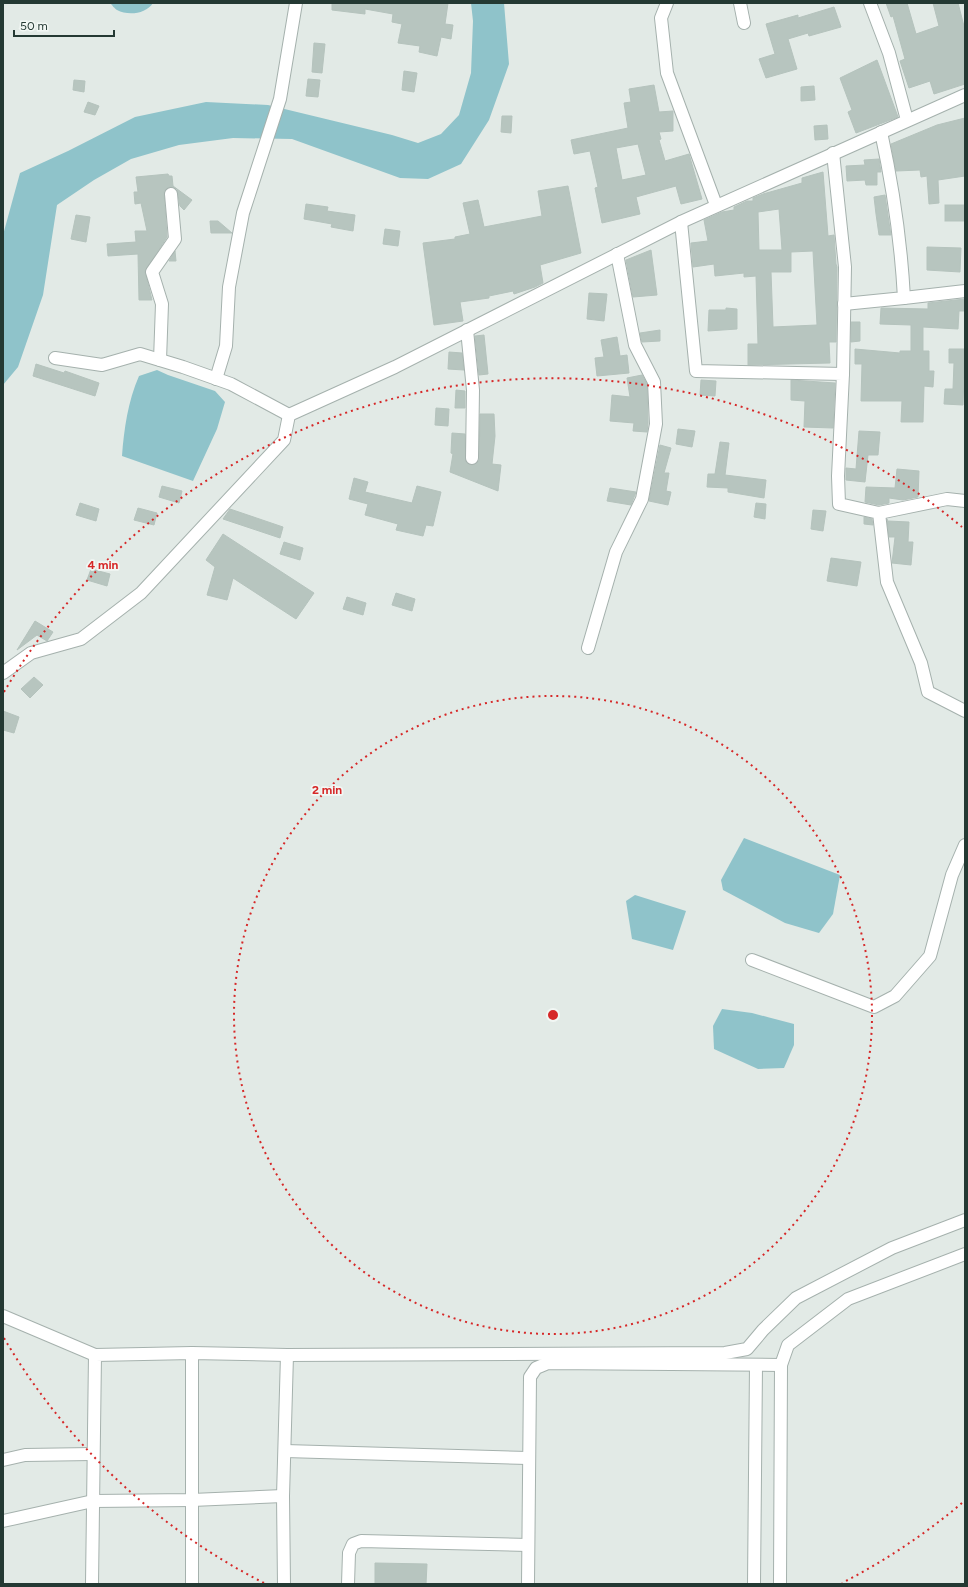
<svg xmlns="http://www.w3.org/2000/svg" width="968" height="1587" font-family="Figtree,sans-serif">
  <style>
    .water { fill: #8fc3ca }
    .building { fill: #b7c5bf; stroke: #b5c3bd; fill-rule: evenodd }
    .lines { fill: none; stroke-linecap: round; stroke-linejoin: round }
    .minor-casing { stroke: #a5b1ad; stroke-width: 14 }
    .minor { stroke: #fff; stroke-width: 12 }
    .ring { fill: none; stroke: #d62828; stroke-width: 2; stroke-dasharray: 2 4 }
    .centre { fill: #d62828; stroke: #f2f7f4; stroke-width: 2 }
    .ring-label { font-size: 12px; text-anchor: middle; font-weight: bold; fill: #d62828; stroke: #f2f7f4; stroke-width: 3.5; stroke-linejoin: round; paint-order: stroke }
  </style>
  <rect width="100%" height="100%" fill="#e2eae6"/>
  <g class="water">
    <path d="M110,3H153C146,14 128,16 117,10C115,9 112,5 110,3Z"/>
    <path d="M471,3H504L509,64L489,120L461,164L428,179L400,178L292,139L233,138L179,145L131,159L94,180L57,205L43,295L18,367L3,385V235L20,173L68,151L135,117L206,102L268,105L392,135L418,143L441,134L459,115L471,73L473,21Z"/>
    <path d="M157,370L168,375L215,391L225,402L217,429L193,481L122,456C124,429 128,401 139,376Z"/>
    <path d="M744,838L840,875L833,914L819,933L785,923L723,890L721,880Z"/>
    <path d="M635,895L686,911L673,950L632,939L626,901Z"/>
    <path d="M722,1009L752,1013L794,1024V1045L784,1068L758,1069L714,1049L713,1026Z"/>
  </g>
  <g class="building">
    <path d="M332,3H448L445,24L453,25L451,39L441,37L437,56L419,52L420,46L398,43L402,24L392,22L393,14L365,9V14L332,10Z"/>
    <path d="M886,3H907L916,34L939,26L933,3H958L965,30V84L934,94L930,81L909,88L900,61L905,59L893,16L891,17Z"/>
    <path d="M834,7L841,27L809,36L808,33L788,39L797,69L766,78L759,59L775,54L766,24L798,15V18Z"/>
    <path d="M314,43L325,44L322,73L312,72Z"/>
    <path d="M877,60L898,117L856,133L848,112L852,110L840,78Z"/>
    <path d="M404,71L417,73L414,92L402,90Z"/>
    <path d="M308,79L320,80L318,97L306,96Z"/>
    <path d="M74,80L85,81L84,92L73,90Z"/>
    <path d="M654,85L659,112L673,111V131L659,132L661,139L659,140L665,161L689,154L702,199L681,204L676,186L636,197L640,214L602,223L595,188L598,187L590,151L574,154L571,140L628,128L624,103L631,102L629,89ZM638,144L646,175L622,180L616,148Z"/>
    <path d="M814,86L815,100L801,101V87Z"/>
    <path d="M88,102L99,106L95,115L84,112Z"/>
    <path d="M502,116H512L511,133L501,132Z"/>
    <path d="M965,118V158H964L965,176L938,180L939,203L929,204L927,176L921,177L920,170L896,171L891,144L937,125Z"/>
    <path d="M827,125L828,139L815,140L814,126Z"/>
    <path d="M879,159L881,172H877V185H866L865,180L847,181L846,166L865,165L864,160Z"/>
    <path d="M823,172L828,236L834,235L836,264L837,267L836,342H829L830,363L748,365V344H758L756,276L744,277V273L715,276L714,264L693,267L691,243L708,241L704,220L722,212L734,210V207L747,201H753V198L763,194L802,183V178ZM779,209L782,250H759L758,212ZM813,251L817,325L773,327L771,272H791V252Z"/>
    <path d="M168,174L169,176H172L173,186L192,200L184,210L180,206L177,189L170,187L164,191L167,237L145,271L152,300H139L138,254L108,256L107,244L136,242L135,231H147L141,203L135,204L134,192H138L136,177Z"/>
    <path d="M568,186L581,253L540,265L543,283L535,287L514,294L513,291L489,296V298L460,302L463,321L434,325L423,243L455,239V237L470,234L463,203L478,200L484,227L542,216L538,191Z"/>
    <path d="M885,195L888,216L891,235H879L876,214L874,197Z"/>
    <path d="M306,204L328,207L327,211L355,215L353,231L331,227L332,224L304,219Z"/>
    <rect x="945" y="205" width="20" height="16"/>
    <path d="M76,215L90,217L86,242L71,239Z"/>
    <path d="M210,221H218L232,233H211Z"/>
    <path d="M385,229L400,231L398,246L383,244Z"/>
    <path d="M927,247L961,248L960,272L927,270Z"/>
    <path d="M651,250L657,295L633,297L626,260Z"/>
    <path d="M175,251L176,261H169Z"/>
    <path d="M589,293L607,294L604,321L587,319Z"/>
    <path d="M965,299V311H959L958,329L923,327V351H929V371H934L933,387L924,386L923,422H901L902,401H861L862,364H855V349L900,353V351H911V325L880,324L881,308L928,309V303Z"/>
    <path d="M726,308L737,309V329L708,331L709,310H726Z"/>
    <path d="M851,322H860V341L851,342Z"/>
    <path d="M660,330V341L642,342L640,333Z"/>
    <path d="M484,335L488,374L479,375L475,336Z"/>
    <path d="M617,337L620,356L627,355L629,373L597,376L595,358L604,357L601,340Z"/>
    <path d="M949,349H965L963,405L944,404L945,389H953L954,363H949Z"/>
    <path d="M449,352L462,353L464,370L448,369Z"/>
    <path d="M36,364L64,373L65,371L99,383L95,396L33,376Z"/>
    <path d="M642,375L647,384L648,423L647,432L633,431L634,423L610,421L612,395L630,397L627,378Z"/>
    <path d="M701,380L716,381L715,396L700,395Z"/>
    <path d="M791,380L835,383L833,428L804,427L805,401L791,400Z"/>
    <path d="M456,390L465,391V408H455Z"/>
    <path d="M436,408L449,409L448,426L435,425Z"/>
    <path d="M480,414H494L495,436L492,464L501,465L498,491L450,472L453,454L451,453L452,433L465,434L466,462L472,465L479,461Z"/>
    <path d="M678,429L695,431L692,447L676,444Z"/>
    <path d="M859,431L880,432L878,455H868L865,482L846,480V468L856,469Z"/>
    <path d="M720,442L729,443L725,475L766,480L764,498L728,492V488L707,487L708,474H715Z"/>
    <path d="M660,445L671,448L664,473H669L666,491L671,492L668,505L649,501Z"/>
    <path d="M897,469L919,471L918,497L903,500L889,498V503L879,505L865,502L866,487L895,488Z"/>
    <path d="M354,478L368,482L365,492L412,503L417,486L441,492L433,526L426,525L423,536L396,530L398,524L365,515L368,504L349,499Z"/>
    <path d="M162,486L182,491L179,503L159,497Z"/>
    <path d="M610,488L636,492L631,505L607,501Z"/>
    <path d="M80,503L99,509L96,521L76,515Z"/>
    <path d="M756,503L766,504L765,519L754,517Z"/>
    <path d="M138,508L157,513L154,525L134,520Z"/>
    <path d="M230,509L283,527L280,538L223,519Z"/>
    <path d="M813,510L826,511L823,531L811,529Z"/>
    <path d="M864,517L872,519L873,525L864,524Z"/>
    <path d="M887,519L888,524V521L909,522L908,542H913L911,565L892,563L895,537H889Z"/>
    <path d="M223,534L314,593L296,619L233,578L227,600L207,595L215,567L206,560Z"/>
    <path d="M284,542L303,548L300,560L280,554Z"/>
    <path d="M831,558L861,562L857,586L827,581Z"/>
    <path d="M91,569L110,574L107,586L87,580Z"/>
    <path d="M396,593L415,599L412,611L392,605Z"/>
    <path d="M347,597L366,603L363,615L343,609Z"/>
    <path d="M35,621L53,632L47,641L37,635L17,650Z"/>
    <path d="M34,677L43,685L30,698L21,689Z"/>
    <path d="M3,711L19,717L14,733L3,730Z"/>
    <path d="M375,1563L427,1564L426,1584H375Z"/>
  </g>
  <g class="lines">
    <defs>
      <g id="minor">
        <path d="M667,3L661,18L667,73L716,205"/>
        <path d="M740,3L744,23"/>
        <path d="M870,3L889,53L907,120"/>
        <path d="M833,153L845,267L843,374"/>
        <path d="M681,222L696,371L843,374L838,476L839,504L879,513L887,582L921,663L928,692L965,711"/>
        <path d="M904,298L965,291"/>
        <path d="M844,304L904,298C901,242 893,187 881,132"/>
        <path d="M467,330L473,390L472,458"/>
        <path d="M55,358L102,365L140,354L183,367L231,384L289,415"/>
        <path d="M160,360L162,304L152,272L175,239L171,194"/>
        <path d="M216,379L226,346L229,287L243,213L280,99L296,3"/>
        <path d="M879,513L947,499L965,501"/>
        <path d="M588,648L616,552L642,499L656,424L654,382L635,345L617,254"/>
        <path d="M3,673L31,653L81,639L141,593L284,440L289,415L395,367L681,222L965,95"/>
        <path d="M752,960L874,1007L895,996L930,956L952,875L965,845"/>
        <path d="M3,1316L95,1355"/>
        <path d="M285,1451L528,1458"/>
        <path d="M3,1460L25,1455L92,1454"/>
        <path d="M3,1521L93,1501L192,1500L283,1496"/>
        <path d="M92,1584L95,1355L192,1353L287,1355L725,1353L747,1349L763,1330L796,1298L892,1248L965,1220"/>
        <path d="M192,1584V1353"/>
        <path d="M284,1584L283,1496L287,1355"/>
        <path d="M348,1584L349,1553L353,1544L361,1541L528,1545"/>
        <path d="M528,1584L530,1377L536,1368L548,1363L781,1365"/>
        <path d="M754,1584L756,1365"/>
        <path d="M780,1584L781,1365L788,1345L848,1299L965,1254"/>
      </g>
    </defs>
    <use href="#minor" class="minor-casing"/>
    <use href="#minor" class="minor"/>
  </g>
  <g class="ring">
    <circle cx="553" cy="1015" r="319"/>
    <path d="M962 1503A637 637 0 0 1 842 1583M264 1583A637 637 0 0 1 4 1338M4 692A637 637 0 0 1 962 527"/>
  </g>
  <circle cx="553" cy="1015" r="6" class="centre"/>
  <g class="ring-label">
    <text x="103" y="569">4 min</text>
    <text x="327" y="794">2 min</text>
  </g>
  <rect width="968" height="1587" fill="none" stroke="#243933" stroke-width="8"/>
  <path d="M14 30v6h100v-6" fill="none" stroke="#243933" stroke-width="2"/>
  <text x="20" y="30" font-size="12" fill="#243933" stroke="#f2f7f4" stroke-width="3" paint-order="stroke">50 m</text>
</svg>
